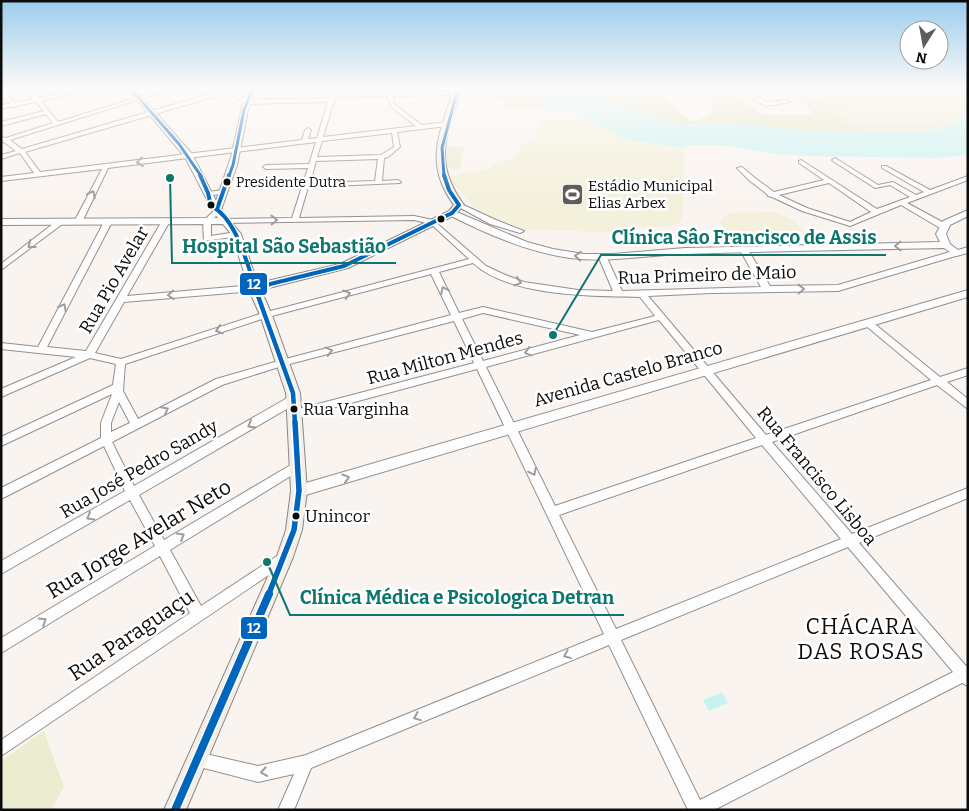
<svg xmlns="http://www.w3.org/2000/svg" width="969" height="811" font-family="Bitter,serif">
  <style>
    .green { fill: #ececd1 }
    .forest { fill: #e0e4c0 }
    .pitch { fill: #f3f0db }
    .water { fill: #c8f3f1 }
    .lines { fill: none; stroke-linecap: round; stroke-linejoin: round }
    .minor-casing { stroke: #93908f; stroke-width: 2 }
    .tertiary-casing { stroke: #93908f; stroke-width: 2 }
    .secondary-casing { stroke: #8a8785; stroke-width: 2 }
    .minor { fill: #fefdfd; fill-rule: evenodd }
    .tertiary { fill: #fefdfd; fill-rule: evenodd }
    .secondary { fill: #f4eee8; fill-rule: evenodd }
    .bus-1-far4-casing { stroke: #fff; stroke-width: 5 }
    .bus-1-far3-casing { stroke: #fff; stroke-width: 6 }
    .bus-1-far2-casing { stroke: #fff; stroke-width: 8 }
    .bus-1-far1-casing { stroke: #fff; stroke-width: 9 }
    .bus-1-casing { stroke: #fff; stroke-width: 11 }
    .bus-1-far4 { stroke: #0065bd; stroke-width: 3 }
    .bus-1-far3 { stroke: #0065bd; stroke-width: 4 }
    .bus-1-far2 { stroke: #0065bd; stroke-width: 4.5 }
    .bus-1-far1 { stroke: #0065bd; stroke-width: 5.5 }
    .bus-1 { stroke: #0065bd; stroke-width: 8 }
    .oneway { stroke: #9d9d9d }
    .bus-dot { fill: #0c0c0c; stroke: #fff; stroke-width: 2 }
    .labels { text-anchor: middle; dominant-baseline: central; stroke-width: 5; stroke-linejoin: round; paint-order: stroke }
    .far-bus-label { font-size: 14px; fill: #0c0c0c; stroke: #fff; text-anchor: start }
    .far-poi-label { font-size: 15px; fill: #0c0c0c; stroke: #fff; text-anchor: start }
    .bus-label { font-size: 17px; fill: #0c0c0c; stroke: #fff; text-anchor: start }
    .street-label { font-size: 18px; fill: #0c0c0c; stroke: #fff }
    .near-street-label { font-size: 21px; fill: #0c0c0c; stroke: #fff }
    .near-neighbourhood-label { font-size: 22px; letter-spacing: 1px; fill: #0c0c0c; stroke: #fff }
    .leader { fill: none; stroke: #0f766e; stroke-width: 2 }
    .callout-dot { fill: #0f766e; stroke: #fff; stroke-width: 2 }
    .callout-label { font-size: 19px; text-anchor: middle; font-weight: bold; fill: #0f766e; stroke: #fff; stroke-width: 5; stroke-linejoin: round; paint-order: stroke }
    .line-badge { stroke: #fff; stroke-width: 2 }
    .badge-label { font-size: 14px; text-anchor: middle; font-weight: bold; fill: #fff }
  </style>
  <rect width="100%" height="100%" fill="#faf4f0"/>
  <g class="green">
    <path d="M800,88L798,94L818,98L823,88H968V108L964,116L949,126L928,131L861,132L836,113L848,106L797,94Z"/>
    <path d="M447,146L464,147L460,168L454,170L446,165Z"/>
    <path d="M44,731L64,787L51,810H1V761Z"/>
  </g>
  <g class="forest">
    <path d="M493,88H525L529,93L539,98L546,109L504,107L505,99L491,98Z"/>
    <path d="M588,88H621L641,93L651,88L691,121L699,120L711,115L712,88L731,94L762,114L815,115L788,88H800L797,94L820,99L828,93L846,95L852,99L848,106L836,113L861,132L793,129L730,123L683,124L629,108Z"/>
  </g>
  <g class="pitch">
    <path d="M585,117L627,140L685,148L682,221L672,226L613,229L611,232L527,230L494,218L472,206L449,178L453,175L491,169L490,166L509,160L523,144L534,139L543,121Z"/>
    <path d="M774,212L793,220L804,231L726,233L720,221L728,213Z"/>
  </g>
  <g class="water">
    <path d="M525,88H588L629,108L663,119L691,125L730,123L793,129L861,132L928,131L949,126L964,116L968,108V155L935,158L808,156L776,154L729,146L693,145L685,148L627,140L574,112H549L539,98L529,93Z"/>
    <path d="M722,692L728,703L709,711L703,700Z"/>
  </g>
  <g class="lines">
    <defs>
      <g id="minor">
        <path d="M17,88H26L7,95L17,105L14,107L1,94Z"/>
        <path d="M86,88H98L41,101L58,122L167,88H176L10,140L22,149L223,90V88H239L232,91L247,100L329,98L330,91L249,93L248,92L251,90L335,88V93L459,92L460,93L457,95L392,96L395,105L422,125L447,122L450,124L447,126L397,132L400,147L388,157L384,158L382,181L398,180L401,182L400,183L308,187L299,218L414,216L433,220L486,266L503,274L524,282L578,290L613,291L599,258L603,256L607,258L622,291L761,287L740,250L744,248L748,250L770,286L838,285L953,251H959V255L838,291L712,293L648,296L766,435L931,380L865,325L864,323L865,321H871L940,377L968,368V375L947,382L968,399V409L937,385L772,442L852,534L968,488V498L859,543L966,666L968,665V686L962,683L714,810H688L609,645L311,768L294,810H278L294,774L258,782L192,765L189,760L192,755L197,752L258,766L306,755L604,634L477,369L295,418L291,417L290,414L291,411L295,410L474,363L454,321L282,366L222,385L112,442L134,486L289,397H297L298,400L297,403L139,495L164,540L294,463L298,461L302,463L303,466L302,469L170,550L201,606L280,554L284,552L288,554L290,558L288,562L1,756V740L190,613L160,556L1,653V638L155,546L130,500L1,574V561L125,491L104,446L1,499V488L101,438V423L112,394L1,446V437L113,385L116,364L90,358L1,397V389L76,357L1,349V343L38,347L105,220L112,222L47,347L86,351L162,221L166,219L170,221L127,296L254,285L258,288L254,291L124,302L95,353L121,359L263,313L469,259L431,224L414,220L222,223V219H225L292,218L308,168L266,169L263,167L266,165L309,164L316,142L108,168L82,222L75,224L74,222L102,169L1,181V177L34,173L20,153L1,159V155L16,151L4,142L1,143V137L6,138L53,123L46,114L1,126V122L44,111L34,100L35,99ZM227,93L246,104L328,102L317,138L308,139L311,130L308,128L305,130L302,140L40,172L25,152ZM387,96L391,107L416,126L323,137L335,97ZM392,133L394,147L381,155L317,157L322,141ZM378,159L375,181L310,183L316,161ZM473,263C510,297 592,296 640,297L655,316L592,332L483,307L459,313L439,272ZM431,274L451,315L282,360L216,379L138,419L123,391L125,364L268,317ZM483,313L580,335L483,361L462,319ZM659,320L756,438L555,506L486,367ZM119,402L130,423L111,432V423ZM762,445L841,539L616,629L559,515ZM848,547L953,672L700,800L621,640Z"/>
        <path d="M735,88H742L767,102L787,100L790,102L766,106Z"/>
        <path d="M752,88H763L764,89L761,91Z"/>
        <path d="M835,158L878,185L893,182L916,195L924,192L882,168V166H886L930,190L968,176V180L907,203L946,224V228H940L901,205L850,226L802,211L772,197L768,196L767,194L750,181L737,168L742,167L755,178L774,192L824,180L799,163V161L801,160L877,209L910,197L890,185L875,188L833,161L832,160ZM829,183L871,212L850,222L807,208L779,195Z"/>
        <path d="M223,190L225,191V193L208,196L205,194L208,192Z"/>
        <path d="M459,203L496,220L524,231L520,233L490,224L457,206V204Z"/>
        <path d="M215,210L221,211L211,221V236L236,232L240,234L239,236L204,241L203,221Z"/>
        <path d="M58,220L65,222L1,270V264Z"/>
      </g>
      <g id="tertiary">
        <path d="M24,88H31L40,100L39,101L1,109V105L33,99Z"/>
        <path d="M127,88H134L192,154L216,201L231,157L243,103L250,88H256L248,110L237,165L221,210L241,234L259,288L258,290H250L249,288L232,235L223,224L1,225V219L218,218L213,211L185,157Z"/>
        <path d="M452,210L527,242L553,249L584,254H613L685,248L940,242L936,234L943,221L968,210V216L950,225L946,234L950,244L958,250L968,247V253L956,256L944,248C858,250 772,251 686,254C647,255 609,263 570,258C527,252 487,234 449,215L448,213Z"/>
        <path d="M968,290V297L299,497L294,495L292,491L294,487L299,485Z"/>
      </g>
      <path id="secondary" d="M454,88H461C447,136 432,161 464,205L455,215L348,268L261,290L272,315L300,393L307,491L302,530L293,557L186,810H164L277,556L286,530L291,491L286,393L260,315L248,288L250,285L340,264L449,211L454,205C423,163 440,133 454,88Z"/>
    </defs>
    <use href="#minor" class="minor-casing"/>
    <use href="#tertiary" class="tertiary-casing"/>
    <use href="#secondary" class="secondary-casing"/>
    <use href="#minor" class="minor"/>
    <use href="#tertiary" class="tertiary"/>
    <use href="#secondary" class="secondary"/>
    <defs>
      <g id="bus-1-far4">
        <path d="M130,88L179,144L201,176"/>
        <path d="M229,176L233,165L244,110L253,88"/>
        <path d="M444,176L442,148L458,88"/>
      </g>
      <g id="bus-1-far3">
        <path d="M200,175L208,193L211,206C236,218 246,261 255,286"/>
        <path d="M217,209L229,175"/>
        <path d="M262,286L344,266L452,213L459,205L449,190L444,175"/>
      </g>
      <g id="bus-1-far2">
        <path d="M254,285L293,393L295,423"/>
        <path d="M254,288L268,285"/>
      </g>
      <path id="bus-1-far1" d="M268,596L294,530L299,491L295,422"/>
      <path id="bus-1" d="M175,810L269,594"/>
    </defs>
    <use href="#bus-1-far4" class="bus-1-far4-casing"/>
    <use href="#bus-1-far3" class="bus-1-far3-casing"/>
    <use href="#bus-1-far2" class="bus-1-far2-casing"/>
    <use href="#bus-1-far1" class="bus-1-far1-casing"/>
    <use href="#bus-1" class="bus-1-casing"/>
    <use href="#bus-1-far4" class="bus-1-far4"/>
    <use href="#bus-1-far3" class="bus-1-far3"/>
    <use href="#bus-1-far2" class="bus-1-far2"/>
    <use href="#bus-1-far1" class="bus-1-far1"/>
    <use href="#bus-1" class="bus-1"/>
  </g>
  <defs><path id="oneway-chevron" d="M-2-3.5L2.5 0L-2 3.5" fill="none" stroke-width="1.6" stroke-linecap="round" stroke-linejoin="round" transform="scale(1.25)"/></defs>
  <g class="oneway">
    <use href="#oneway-chevron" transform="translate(140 162) rotate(173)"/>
    <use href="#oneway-chevron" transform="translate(92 194) rotate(-63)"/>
    <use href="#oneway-chevron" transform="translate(274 220) rotate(-1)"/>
    <use href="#oneway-chevron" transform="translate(31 245) rotate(142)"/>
    <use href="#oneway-chevron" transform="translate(898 246) rotate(179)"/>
    <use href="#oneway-chevron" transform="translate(578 256) rotate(-175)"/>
    <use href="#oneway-chevron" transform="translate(518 282) rotate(17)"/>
    <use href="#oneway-chevron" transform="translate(801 289) rotate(-1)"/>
    <use href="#oneway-chevron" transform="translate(444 290) rotate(-116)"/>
    <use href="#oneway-chevron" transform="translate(347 294) rotate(-15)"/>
    <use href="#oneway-chevron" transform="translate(171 295) rotate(176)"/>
    <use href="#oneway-chevron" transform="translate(63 307) rotate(-62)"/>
    <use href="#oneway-chevron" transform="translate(219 330) rotate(162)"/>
    <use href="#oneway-chevron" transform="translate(329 351) rotate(-15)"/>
    <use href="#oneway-chevron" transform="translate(528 352) rotate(165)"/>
    <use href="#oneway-chevron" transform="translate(165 410) rotate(-27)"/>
    <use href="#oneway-chevron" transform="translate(251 425) rotate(150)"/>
    <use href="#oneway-chevron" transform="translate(533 472) rotate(64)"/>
    <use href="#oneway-chevron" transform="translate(346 478) rotate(-17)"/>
    <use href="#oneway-chevron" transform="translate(90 517) rotate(150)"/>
    <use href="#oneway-chevron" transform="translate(181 536) rotate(-31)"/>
    <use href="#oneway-chevron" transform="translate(43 621) rotate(-32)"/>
    <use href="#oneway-chevron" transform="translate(567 655) rotate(158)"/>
    <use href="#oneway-chevron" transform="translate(417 717) rotate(158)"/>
    <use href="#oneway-chevron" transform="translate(264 772) rotate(170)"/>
  </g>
  <linearGradient id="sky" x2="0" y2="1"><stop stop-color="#9bcdec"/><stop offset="0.44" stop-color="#fdfaf8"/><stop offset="1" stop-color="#fdfaf8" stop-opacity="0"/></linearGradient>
  <rect width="969" height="202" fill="url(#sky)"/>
  <defs>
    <symbol id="stadium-square" viewBox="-11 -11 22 22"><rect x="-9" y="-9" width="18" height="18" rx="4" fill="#5f5d5c" stroke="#fff"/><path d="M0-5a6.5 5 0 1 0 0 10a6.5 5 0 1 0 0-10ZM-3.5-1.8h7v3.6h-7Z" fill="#fff"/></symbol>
  </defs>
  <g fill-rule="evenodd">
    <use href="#stadium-square" x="560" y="182" width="25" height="25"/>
  </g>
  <g class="bus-dot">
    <circle cx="227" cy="182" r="4.5"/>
    <circle cx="211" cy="205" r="4.5"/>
    <circle cx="441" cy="219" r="4.5"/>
    <circle cx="294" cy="409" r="4.5"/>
    <circle cx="296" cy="516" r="4.5"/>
  </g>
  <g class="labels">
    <g class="far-bus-label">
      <text x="236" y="182">Presidente Dutra</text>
    </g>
    <g class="far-poi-label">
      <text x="588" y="186">Estádio Municipal<tspan x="588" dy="17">Elias Arbex</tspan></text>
    </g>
    <g class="bus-label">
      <text x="303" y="409">Rua Varginha</text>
      <text x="305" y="516">Unincor</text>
    </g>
    <g class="street-label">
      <text transform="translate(707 275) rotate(-2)">Rua Primeiro de Maio</text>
      <text transform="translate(114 280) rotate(-60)">Rua Pio Avelar</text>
      <text transform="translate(445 358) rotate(-15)">Rua Milton Mendes</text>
      <text transform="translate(628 374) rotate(-16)">Avenida Castelo Branco</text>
      <text transform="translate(139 469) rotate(-30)">Rua José Pedro Sandy</text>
      <text transform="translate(817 476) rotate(50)">Rua Francisco Lisboa</text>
    </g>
    <g class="near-street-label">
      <text transform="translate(139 539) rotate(-31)">Rua Jorge Avelar Neto</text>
      <text transform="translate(131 635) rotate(-34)">Rua Paraguaçu</text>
    </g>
    <g class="near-neighbourhood-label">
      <text x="861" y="626">CHÁCARA<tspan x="861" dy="25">DAS ROSAS</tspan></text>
    </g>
  </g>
  <path class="leader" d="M553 335L601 255H886M170 178L172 263H396M267 562L290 615H624"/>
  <g class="callout-dot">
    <circle cx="553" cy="335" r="5"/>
    <circle cx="170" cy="178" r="5"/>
    <circle cx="267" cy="562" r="5"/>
  </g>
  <g class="callout-label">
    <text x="744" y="244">Clínica Sâo Francisco de Assis</text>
    <text x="284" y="253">Hospital São Sebastião</text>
    <text x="457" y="604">Clínica Médica e Psicologica Detran</text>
  </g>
  <g class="line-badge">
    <rect x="239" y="272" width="29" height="24" rx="5" fill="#0065bd"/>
    <rect x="240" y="616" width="28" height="24" rx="5" fill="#0065bd"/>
  </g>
  <g class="badge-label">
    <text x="254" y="289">12</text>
    <text x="254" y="633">12</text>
  </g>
  <rect width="969" height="811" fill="none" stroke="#0c0c0c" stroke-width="5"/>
  <g transform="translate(924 45) rotate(191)"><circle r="24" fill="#ffffff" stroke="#9e9e9e"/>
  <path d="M0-4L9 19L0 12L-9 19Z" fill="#5f5d5c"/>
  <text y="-8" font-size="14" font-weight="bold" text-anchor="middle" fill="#0c0c0c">N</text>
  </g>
</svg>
